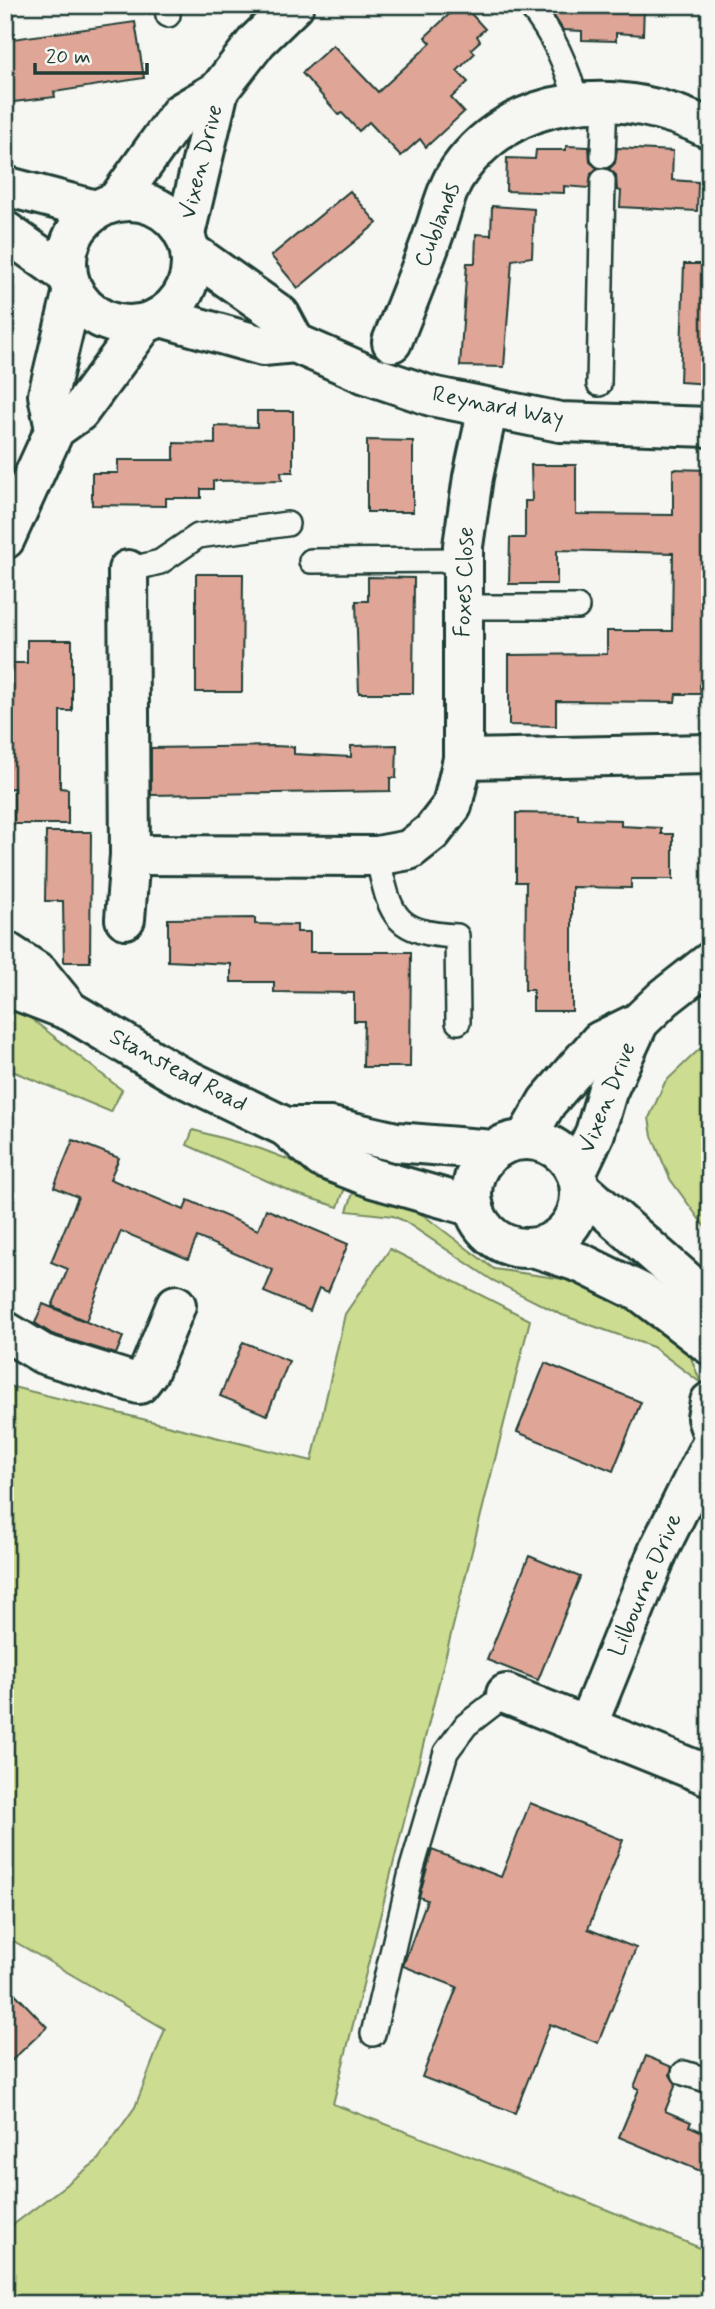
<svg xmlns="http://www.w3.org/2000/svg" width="715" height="2309" font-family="Mynerve,sans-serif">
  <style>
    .green { fill: #ccdc90; stroke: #768c62; stroke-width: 2 }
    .building { fill: #dfa698; stroke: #1f3d34; stroke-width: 2 }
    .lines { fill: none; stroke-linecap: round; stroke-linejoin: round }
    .service-casing { stroke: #1f3d34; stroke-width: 28 }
    .minor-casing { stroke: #1f3d34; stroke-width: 44 }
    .secondary-casing { stroke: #1f3d34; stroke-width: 44 }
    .service { stroke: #f6f6f2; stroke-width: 23 }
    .minor { stroke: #f6f6f2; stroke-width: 38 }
    .secondary { stroke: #f6f6f2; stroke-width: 38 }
    .labels { text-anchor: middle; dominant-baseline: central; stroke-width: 5; stroke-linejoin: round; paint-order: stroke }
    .street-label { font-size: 23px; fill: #1f3d34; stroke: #f6f6f2 }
  </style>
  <rect width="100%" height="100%" fill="#f6f6f2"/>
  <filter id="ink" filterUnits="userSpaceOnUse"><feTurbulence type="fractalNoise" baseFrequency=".0143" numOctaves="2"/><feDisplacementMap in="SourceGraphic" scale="14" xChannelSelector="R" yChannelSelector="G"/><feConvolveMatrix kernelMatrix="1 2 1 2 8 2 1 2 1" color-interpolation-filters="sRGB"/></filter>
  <g filter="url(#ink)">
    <g class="green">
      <path d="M5,1003L33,1020L122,1090L111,1112L5,1068Z"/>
      <path d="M710,1039V1234L670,1179L652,1136L649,1118L665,1082Z"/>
      <path d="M193,1130L261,1149L347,1182L338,1207L294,1193L187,1145Z"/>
      <path d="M356,1184L394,1199L426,1217L494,1269L563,1279L626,1302L669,1331L689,1353L701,1383L653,1347L562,1315L492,1280L404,1221L393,1216L347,1211Z"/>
      <path d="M390,1249L530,1320L333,2104L576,2197L710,2252V2304H5V2231L97,2161L135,2107L165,2029L5,1936V1385L312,1461L345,1314Z"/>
    </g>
    <g class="building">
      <path d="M459,5H463L485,29L477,36L480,41L471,49L475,53L457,71L468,82L451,98L464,112L426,147L420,139L401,156L369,122L359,131L342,113L339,115L302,73L333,45L378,92L431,43L425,37Z"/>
      <path d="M547,5H644L643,35L616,33V41L582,40V31L563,30Z"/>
      <path d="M135,22L144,78L54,92L55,97L5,103V40Z"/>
      <path d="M566,146L589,147L590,162L597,168L591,174L589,188L564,186V193L506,191L507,158L535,159L536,150H566Z"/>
      <path d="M617,148L673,151L672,180L698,182L697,211L620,207L621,191L617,190L616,175L609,169L615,163Z"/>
      <path d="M350,191L377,223L298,288L271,256Z"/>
      <path d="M492,206L534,209L532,257L512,260L504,367L460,366L467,263H475L476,234L491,235Z"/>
      <path d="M684,264H710V384L680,382Z"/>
      <path d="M257,411H293V472H281L282,480L213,481V489H201V498H166V506L92,505V473H118V460H174V443L215,444V426L257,427Z"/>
      <path d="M367,440L413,441V512H367Z"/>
      <path d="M531,465H576V514L673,515V469L710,470V685H700L701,694H676L675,702L556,701V726L509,725V655L607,654V631H672L673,553L557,550V584H509L510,538H525V501H532Z"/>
      <path d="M196,574H243L242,692H196Z"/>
      <path d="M368,577L414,578L413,693H359L356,601H368Z"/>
      <path d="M27,640H72V711H60V788L68,789V824H14V788L6,789L7,723H11L12,663H27Z"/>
      <path d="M397,745L396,778H390V791L151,795V748L274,746L294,747V754L351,757V746Z"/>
      <path d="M516,813L578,814V819L621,820V826L661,828V834H673V879H631V888L572,887V1011H533V990H525L526,882H516Z"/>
      <path d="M46,832H91L90,962H64L63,901H45Z"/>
      <path d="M255,918V924L297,925V932H310V952H411L410,1067H363L364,1021H354V993L274,992V982H231V964L168,961V919Z"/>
      <path d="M73,1140L119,1158L110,1179L184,1210L188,1200L258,1230L266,1209L348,1244L328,1292L319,1288L310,1311L264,1292L273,1270L197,1237L188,1259L121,1231L86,1321L52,1306L68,1269L51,1262L78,1197L54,1187Z"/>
      <path d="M43,1304L123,1337L116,1354L52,1334L35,1323Z"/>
      <path d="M243,1342L289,1361L267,1415L220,1396Z"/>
      <path d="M545,1363L641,1402L613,1471L517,1432Z"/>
      <path d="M529,1556L580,1577L538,1680L487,1660Z"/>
      <path d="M530,1803L623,1840L588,1929L636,1948L598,2043L550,2024L515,2113L422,2077L457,1987L403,1966L427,1900L419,1897L432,1850L501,1877Z"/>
      <path d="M5,1983L47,2027L5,2067Z"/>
      <path d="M646,2056L672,2067L670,2075L676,2084L665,2111L691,2122L689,2126L710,2135V2175L619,2137L639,2089L634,2087Z"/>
    </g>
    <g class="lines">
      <defs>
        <g id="service">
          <path d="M166,5L168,15"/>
          <path d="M529,5C554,35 567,66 577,103"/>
          <path d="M603,156L605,99"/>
          <path d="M599,384L603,181"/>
          <path d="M311,561L463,560"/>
          <path d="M128,570L160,562L198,536L287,524"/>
          <path d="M463,607H577"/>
          <path d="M377,856C391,914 391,933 457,936L458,1022"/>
          <path d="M373,2034L412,1868L446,1752L466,1725L506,1694"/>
          <path d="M684,2073L710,2081"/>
        </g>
        <g id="minor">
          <path d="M5,186L96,210"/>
          <circle cx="129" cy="263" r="62"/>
          <path d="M116,202L180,113L219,90L257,41L294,5"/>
          <path d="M5,231L67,275"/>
          <path d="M185,234L219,90"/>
          <path d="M191,252L280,315L295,343"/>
          <path d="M161,317L263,346L295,343L366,374L431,396L560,422L710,427"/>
          <path d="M392,342C406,306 421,270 434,233C440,216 445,194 454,178C509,90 624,85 710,129"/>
          <path d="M55,429L48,395L73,290"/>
          <path d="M5,539L55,429L79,412L144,324"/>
          <path d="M463,759L710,754"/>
          <path d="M130,855L377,856L409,850L432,832L452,806L463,759V546L473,477L488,408"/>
          <path d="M125,919L130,855L128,570"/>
          <path d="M525,1140L547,1102L600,1041L639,1022L664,998L710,962"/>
          <path d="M576,1173L595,1133L607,1092L639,1022"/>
          <path d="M5,1331L43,1354L139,1384L149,1371L176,1305"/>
          <path d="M710,1402L707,1418L710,1427"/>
          <path d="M506,1694L710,1776"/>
          <path d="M587,1726L659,1549L710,1446"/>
        </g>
        <g id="secondary">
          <path d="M5,951L39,973L65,1005"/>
          <path d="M5,986L70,1011L176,1074L286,1127L322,1158L373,1178L474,1207"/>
          <path d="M286,1127H331L396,1142L494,1150"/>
          <circle cx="526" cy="1194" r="54"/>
          <path d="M580,1188L710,1302"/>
          <path d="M536,1248L581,1263L642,1293L710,1345"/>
        </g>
      </defs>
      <use href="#service" class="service-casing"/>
      <use href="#minor" class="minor-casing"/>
      <use href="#secondary" class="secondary-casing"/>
      <use href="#service" class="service"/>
      <use href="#minor" class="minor"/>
      <use href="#secondary" class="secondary"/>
    </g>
  </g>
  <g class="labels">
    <g class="street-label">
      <text transform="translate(202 162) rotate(-76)">Vixen Drive</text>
      <text transform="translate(438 225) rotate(-69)">Cublands</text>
      <text transform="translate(498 407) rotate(11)">Reynard Way</text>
      <text transform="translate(465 582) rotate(-88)">Foxes Close</text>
      <text transform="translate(178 1071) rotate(28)">Stanstead Road</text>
      <text transform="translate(608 1098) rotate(-68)">Vixen Drive</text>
      <text transform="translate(646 1585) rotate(-67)">Lilbourne Drive</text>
    </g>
  </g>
  <rect width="715" height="2309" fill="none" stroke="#f6f6f2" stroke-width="28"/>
  <rect x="14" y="14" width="687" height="2281" fill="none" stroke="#1f3d34" stroke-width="2.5" filter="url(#ink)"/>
  <path d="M35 63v10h112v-10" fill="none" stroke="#1f3d34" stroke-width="3.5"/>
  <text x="46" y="63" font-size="21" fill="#1f3d34" stroke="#f6f6f2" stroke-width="5" paint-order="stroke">20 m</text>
</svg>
